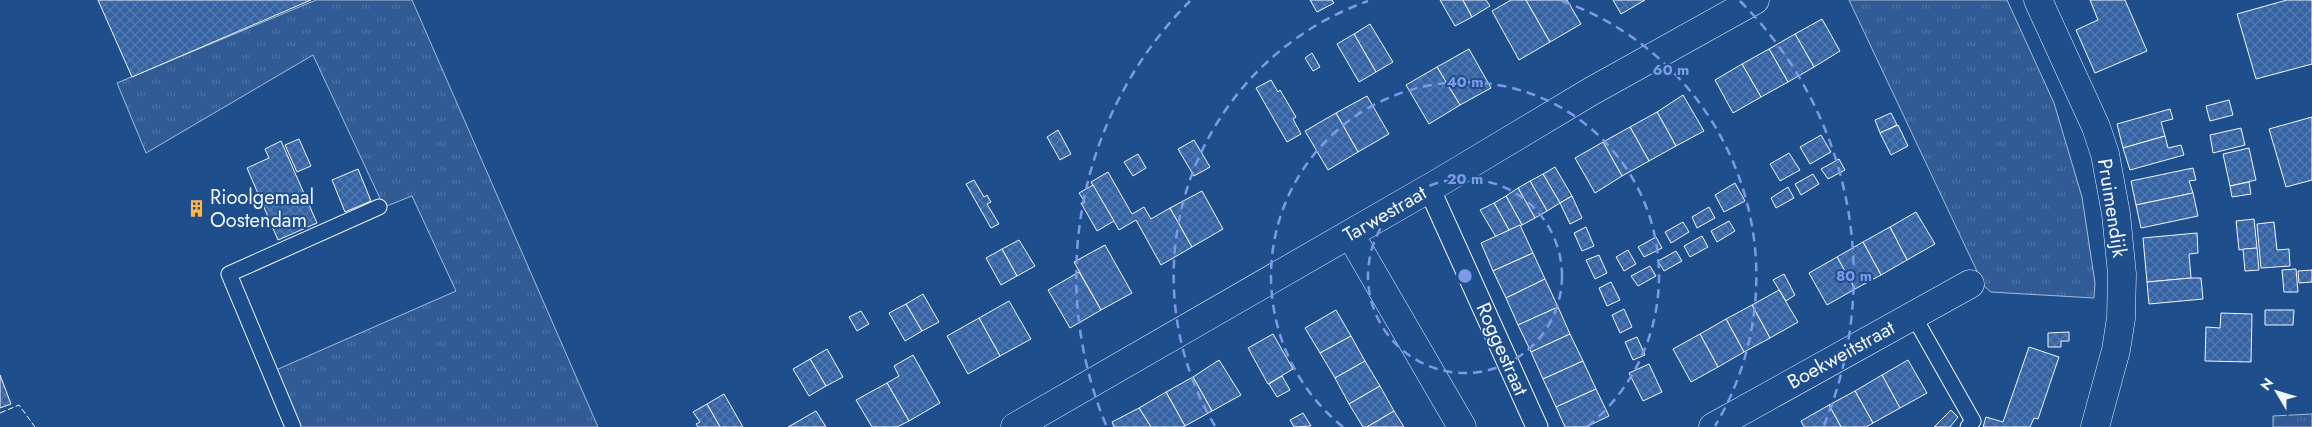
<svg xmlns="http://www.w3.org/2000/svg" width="2312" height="427" font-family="Jost,sans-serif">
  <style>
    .grass { fill: url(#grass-tufts); stroke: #a8bbd7 }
    .building { fill: url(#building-cross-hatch); stroke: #f2f6ff }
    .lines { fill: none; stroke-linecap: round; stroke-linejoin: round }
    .service-casing { stroke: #f2f6ff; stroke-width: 17 }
    .pedestrian-casing { stroke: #f2f6ff; stroke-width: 23 }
    .minor-casing { stroke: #f2f6ff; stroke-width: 29 }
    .service { stroke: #1f4e8c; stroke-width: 15 }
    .pedestrian { stroke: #1f4e8c; stroke-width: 21 }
    .minor { stroke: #1f4e8c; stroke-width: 28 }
    .fence { stroke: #f2f6ff; stroke-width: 1; stroke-dasharray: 6 2.5; stroke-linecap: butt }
    .ring { fill: none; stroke: #7d9aea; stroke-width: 2.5; stroke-dasharray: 9 6 }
    .labels { text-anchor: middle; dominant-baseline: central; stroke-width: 4; stroke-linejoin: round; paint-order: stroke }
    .poi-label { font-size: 20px; fill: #f2f6ff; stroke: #1f4e8c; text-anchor: start }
    .street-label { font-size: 20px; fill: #f2f6ff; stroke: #1f4e8c }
    .centre { fill: #7d9aea; stroke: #1f4e8c; stroke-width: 2.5 }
    .ring-label { font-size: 15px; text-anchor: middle; font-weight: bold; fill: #7d9aea; stroke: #1f4e8c; stroke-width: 4; stroke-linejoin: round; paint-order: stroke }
  </style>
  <defs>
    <pattern id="grass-tufts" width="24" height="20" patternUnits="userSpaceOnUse" patternTransform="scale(1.25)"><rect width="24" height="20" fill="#305b95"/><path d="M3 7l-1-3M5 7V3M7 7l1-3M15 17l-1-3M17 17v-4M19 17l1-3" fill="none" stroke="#4e73a5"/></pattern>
    <pattern id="building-cross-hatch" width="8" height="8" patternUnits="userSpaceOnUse" patternTransform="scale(1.25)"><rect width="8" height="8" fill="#3563a3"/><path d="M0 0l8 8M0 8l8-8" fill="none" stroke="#537ab1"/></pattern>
  </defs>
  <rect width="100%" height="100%" fill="#1f4e8c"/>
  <g class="grass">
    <path d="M316,0H412L598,427H301L276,370L456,291L412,196L384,207L313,55L146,153L117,83Z"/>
    <path d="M1849,0H2007L2054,103L2082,197L2095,283L2094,298L1991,292L1984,286Z"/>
    <path d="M2312,414V427H2273V416Z"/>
  </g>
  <g class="building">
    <path d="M98,0H311L132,77Z"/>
    <path d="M1310,0H1332L1334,3L1317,12Z"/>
    <path d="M1440,0H1463L1472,17L1455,26Z"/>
    <path d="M1463,0H1486L1490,6L1472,17Z"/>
    <path d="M1511,0H1526L1550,42L1519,60L1492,11Z"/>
    <path d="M1526,0H1567L1581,24L1550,42Z"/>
    <path d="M1613,0H1645L1621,14Z"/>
    <path d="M2090,0H2125L2147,51L2095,73L2076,30L2098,20Z"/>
    <path d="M2287,0H2312V64L2256,79L2237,14Z"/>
    <path d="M1822,19L1840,51L1814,67L1795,34Z"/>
    <path d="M1370,24L1393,62L1376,72L1354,34Z"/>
    <path d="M1354,34L1376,72L1359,82L1337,44Z"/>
    <path d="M1795,34L1814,67L1788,82L1769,49Z"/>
    <path d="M1469,49L1491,88L1460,105L1437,67Z"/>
    <path d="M1769,49L1788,82L1761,97L1742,64Z"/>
    <path d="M1312,53L1320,67L1313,71L1305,58Z"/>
    <path d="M1742,64L1761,97L1733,113L1715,80Z"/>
    <path d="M1437,67L1460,105L1429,124L1406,85Z"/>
    <path d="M1271,80L1278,92L1280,90L1296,117L1293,119L1301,134L1287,142L1256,88Z"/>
    <path d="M1683,95L1704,131L1676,146L1657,112Z"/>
    <path d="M1367,96L1389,134L1358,152L1336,113Z"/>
    <path d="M2229,100L2233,115L2210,121L2206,106Z"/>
    <path d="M2170,109L2173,119L2161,122L2165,136L2123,148L2117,124Z"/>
    <path d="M1657,112L1676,146L1649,161L1630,127Z"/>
    <path d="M1336,113L1358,152L1328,170L1305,131Z"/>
    <path d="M1891,113L1897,125L1880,133L1875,120Z"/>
    <path d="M2312,117V180L2286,187L2269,129Z"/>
    <path d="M1898,125L1908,146L1891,155L1880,133Z"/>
    <path d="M1630,127L1649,161L1622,176L1603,142Z"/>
    <path d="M2241,128L2245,145L2213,153L2210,135Z"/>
    <path d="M1058,130L1071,154L1060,160L1047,137Z"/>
    <path d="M1821,135L1831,152L1810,164L1800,147Z"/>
    <path d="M2165,136L2168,148L2181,145L2184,155L2130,170L2123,148Z"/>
    <path d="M299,139L311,166L297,172L285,145Z"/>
    <path d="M1194,140L1210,167L1194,176L1178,149Z"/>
    <path d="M281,141L317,223L278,240L247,168L269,158L265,149Z"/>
    <path d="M1603,142L1622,176L1595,193L1575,158Z"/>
    <path d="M2249,148L2256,180L2230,186L2223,154Z"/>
    <path d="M1789,153L1800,170L1780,181L1770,164Z"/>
    <path d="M1138,154L1146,168L1133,176L1124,162Z"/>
    <path d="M1839,159L1845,170L1828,179L1821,169Z"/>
    <path d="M1555,167L1572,196L1560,203L1543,174Z"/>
    <path d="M2193,168L2196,180L2189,181L2193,193L2136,205L2131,181Z"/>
    <path d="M358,169L371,201L345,212L332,180Z"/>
    <path d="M1108,172L1132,214L1144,207L1151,219L1170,208L1192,247L1161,265L1136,220L1119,230L1091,182Z"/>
    <path d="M1543,174L1560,203L1547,211L1530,181Z"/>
    <path d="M1813,174L1819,184L1801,195L1795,184Z"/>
    <path d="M974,180L984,197L987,195L991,202L987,204L999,224L991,228L966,184Z"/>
    <path d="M1530,181L1547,211L1535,218L1518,188Z"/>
    <path d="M2249,182L2251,194L2232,197L2230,186Z"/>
    <path d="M1735,183L1745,201L1724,212L1715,195Z"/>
    <path d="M1093,185L1114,221L1097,231L1081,203L1085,202L1079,193Z"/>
    <path d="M1788,187L1794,198L1776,208L1771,198Z"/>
    <path d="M1518,188L1535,218L1522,225L1506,196Z"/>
    <path d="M1202,191L1223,229L1192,247L1170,208Z"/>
    <path d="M2193,193L2198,216L2141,228L2136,205Z"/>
    <path d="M1506,196L1522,225L1509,230L1494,203Z"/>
    <path d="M1572,196L1582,218L1570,224L1560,203Z"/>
    <path d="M198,203L201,212L194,214L190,205Z"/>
    <path d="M1494,203L1509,230L1496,237L1480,210Z"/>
    <path d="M1709,207L1715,218L1697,228L1692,217Z"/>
    <path d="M1916,212L1935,244L1907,260L1890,227Z"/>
    <path d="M2254,219L2257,248L2239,250L2236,221Z"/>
    <path d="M1729,221L1735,231L1717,242L1711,231Z"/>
    <path d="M1683,222L1689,232L1671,243L1665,232Z"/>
    <path d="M2274,222L2277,250L2289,249L2290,266L2261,268L2257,224Z"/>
    <path d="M1520,225L1533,253L1493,271L1481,243Z"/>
    <path d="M1586,227L1594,246L1582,251L1574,233Z"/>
    <path d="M1890,227L1907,260L1881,275L1863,242Z"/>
    <path d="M2197,233L2198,253L2189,254L2191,278L2147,282L2143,238Z"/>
    <path d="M1702,236L1708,247L1690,257L1684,246Z"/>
    <path d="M1656,237L1662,248L1644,257L1638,247Z"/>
    <path d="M1019,240L1035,266L1017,276L1002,249Z"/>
    <path d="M1863,242L1881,275L1855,289L1837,257Z"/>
    <path d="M1105,245L1132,293L1101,310L1074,262Z"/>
    <path d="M2257,248L2259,270L2245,271L2243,249Z"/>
    <path d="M1002,249L1017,276L1001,285L986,258Z"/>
    <path d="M1628,250L1636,264L1624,271L1616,257Z"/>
    <path d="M1676,251L1682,261L1664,271L1658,261Z"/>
    <path d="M1533,253L1545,279L1506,298L1493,271Z"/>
    <path d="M1599,255L1607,273L1595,279L1586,260Z"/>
    <path d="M1837,257L1855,289L1827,305L1809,273Z"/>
    <path d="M1650,266L1656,276L1638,286L1631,276Z"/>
    <path d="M2296,269L2298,292H2284L2282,270Z"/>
    <path d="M2312,270V282L2299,283L2298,271Z"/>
    <path d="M1079,272L1101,310L1070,328L1048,290Z"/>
    <path d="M1784,274L1795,295L1786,301L1773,280Z"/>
    <path d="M2191,278H2201L2203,299L2149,304L2147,282Z"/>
    <path d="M1545,279L1558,307L1518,325L1506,298Z"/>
    <path d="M1611,282L1620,300L1607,306L1599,288Z"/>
    <path d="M1779,290L1798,322L1770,338L1752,305Z"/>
    <path d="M923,294L939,322L922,331L906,304Z"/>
    <path d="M1009,301L1031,339L1000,356L979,318Z"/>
    <path d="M906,304L922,331L905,341L889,313Z"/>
    <path d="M1752,305L1770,338L1744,352L1726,319Z"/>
    <path d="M1558,307L1570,334L1531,352L1518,325Z"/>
    <path d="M1624,309L1632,327L1620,333L1612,315Z"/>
    <path d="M1336,310L1351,336L1320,353L1305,328Z"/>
    <path d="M2265,310H2294L2293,325H2265Z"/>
    <path d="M861,311L869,324L857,331L849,317Z"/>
    <path d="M2221,313L2252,314L2251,362L2205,361L2206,327L2220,328Z"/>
    <path d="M979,318L1000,356L968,374L947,336Z"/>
    <path d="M1726,319L1744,352L1718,367L1700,334Z"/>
    <path d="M2069,332V341H2061V347H2048V333Z"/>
    <path d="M1273,334L1293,369L1268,384L1248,348Z"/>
    <path d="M1570,334L1583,361L1543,379L1531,352Z"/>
    <path d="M1700,334L1718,367L1691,382L1673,349Z"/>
    <path d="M1351,336L1365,361L1335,378L1320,353Z"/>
    <path d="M1637,337L1645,355L1633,360L1625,342Z"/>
    <path d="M2029,347L2059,357L2038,419L2034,418L2030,427H1983L1986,417L2003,422Z"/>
    <path d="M827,349L843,377L826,386L810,359Z"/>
    <path d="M913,355L940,403L909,421L887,383L899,376L894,366Z"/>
    <path d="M810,359L826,386L809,396L793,369Z"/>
    <path d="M1219,360L1241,395L1212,411L1193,377Z"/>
    <path d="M1908,360L1927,393L1900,408L1882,375Z"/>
    <path d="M1365,361L1380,386L1349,404L1335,378Z"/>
    <path d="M1583,361L1596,389L1556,407L1543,379Z"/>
    <path d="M1649,364L1662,392L1643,401L1629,373Z"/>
    <path d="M0,375L11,404L0,408Z"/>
    <path d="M1882,375L1900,408L1873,423L1855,391Z"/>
    <path d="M1282,376L1290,390L1277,397L1269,384Z"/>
    <path d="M1193,377L1212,411L1185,426L1166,392Z"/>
    <path d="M887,383L909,421L897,427H872L856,400Z"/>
    <path d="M1380,386L1394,411L1367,427H1363L1349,404Z"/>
    <path d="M1596,389L1609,416L1586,427H1565L1556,407Z"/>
    <path d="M1855,391L1873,423L1866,427H1841L1829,405Z"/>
    <path d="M1166,392L1185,426L1183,427H1151L1139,408Z"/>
    <path d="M724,394L743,427H720L707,404Z"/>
    <path d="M707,404L720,427H698L696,424L700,422L693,412Z"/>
    <path d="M1829,405L1841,427H1804L1801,421Z"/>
    <path d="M1139,408L1151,427H1114L1112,422Z"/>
    <path d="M1951,410L1958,417L1950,427H1934Z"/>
    <path d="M816,411L826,427H788Z"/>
    <path d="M1394,411L1404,427H1367Z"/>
    <path d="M1303,413L1311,426L1294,427L1290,420Z"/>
  </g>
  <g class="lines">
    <defs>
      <g id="service">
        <path d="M1913,315L1973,421L1968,427"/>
        <path d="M293,427L229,274L379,207"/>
      </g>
      <path id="pedestrian" d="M1429,188L1537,427"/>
      <g id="minor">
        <path d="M2038,0L2096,127L2105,154L2116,214L2122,274L2121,318L2116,350L2095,427"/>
        <path d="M1350,234L1462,427"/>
        <path d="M1015,427L1440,182L1590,92L1755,0"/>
        <path d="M1713,427L1970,284"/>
      </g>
    </defs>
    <use href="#service" class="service-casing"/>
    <use href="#pedestrian" class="pedestrian-casing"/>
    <use href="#minor" class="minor-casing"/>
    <use href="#service" class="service"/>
    <use href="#pedestrian" class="pedestrian"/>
    <use href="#minor" class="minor"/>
    <path class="fence" d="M0,413L19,405L35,427"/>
  </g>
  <g class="ring">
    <circle cx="1465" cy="276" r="97"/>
    <path d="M1343 427A194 194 0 1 1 1587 427"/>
    <path d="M1215 426A292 292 0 0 1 1368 1M1562 1A292 292 0 0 1 1715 426"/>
    <path d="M1106 425A389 389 0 0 1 1190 1M1740 1A389 389 0 0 1 1824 425"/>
  </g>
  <defs>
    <symbol id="building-bare" viewBox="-9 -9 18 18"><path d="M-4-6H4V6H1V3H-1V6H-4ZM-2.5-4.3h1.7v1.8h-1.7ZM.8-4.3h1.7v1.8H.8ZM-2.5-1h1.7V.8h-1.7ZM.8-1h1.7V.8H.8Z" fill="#ffb74d" stroke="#1f4e8c" stroke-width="2.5" paint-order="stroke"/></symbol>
  </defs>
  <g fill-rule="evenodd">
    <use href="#building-bare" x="184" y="196" width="25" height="25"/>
  </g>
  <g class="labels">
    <g class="poi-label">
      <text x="210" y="197">Rioolgemaal<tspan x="210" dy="23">Oostendam</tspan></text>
    </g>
    <g class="street-label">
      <text transform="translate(2112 208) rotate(81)">Pruimendijk</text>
      <text transform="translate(1385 214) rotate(-30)">Tarwestraat</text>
      <text transform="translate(1502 349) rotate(66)">Roggestraat</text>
      <text transform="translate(1841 355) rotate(-29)">Boekweitstraat</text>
    </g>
  </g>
  <circle cx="1465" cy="276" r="8" class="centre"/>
  <g class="ring-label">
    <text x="1671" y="75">60 m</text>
    <text x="1465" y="87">40 m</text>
    <text x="1465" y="184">20 m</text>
    <text x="1854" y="281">80 m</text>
  </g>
  <g transform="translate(2277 392) rotate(308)" stroke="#1f4e8c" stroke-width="4" paint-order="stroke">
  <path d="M0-4L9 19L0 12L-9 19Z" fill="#f2f6ff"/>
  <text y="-8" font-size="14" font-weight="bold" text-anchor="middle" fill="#f2f6ff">N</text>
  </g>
</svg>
